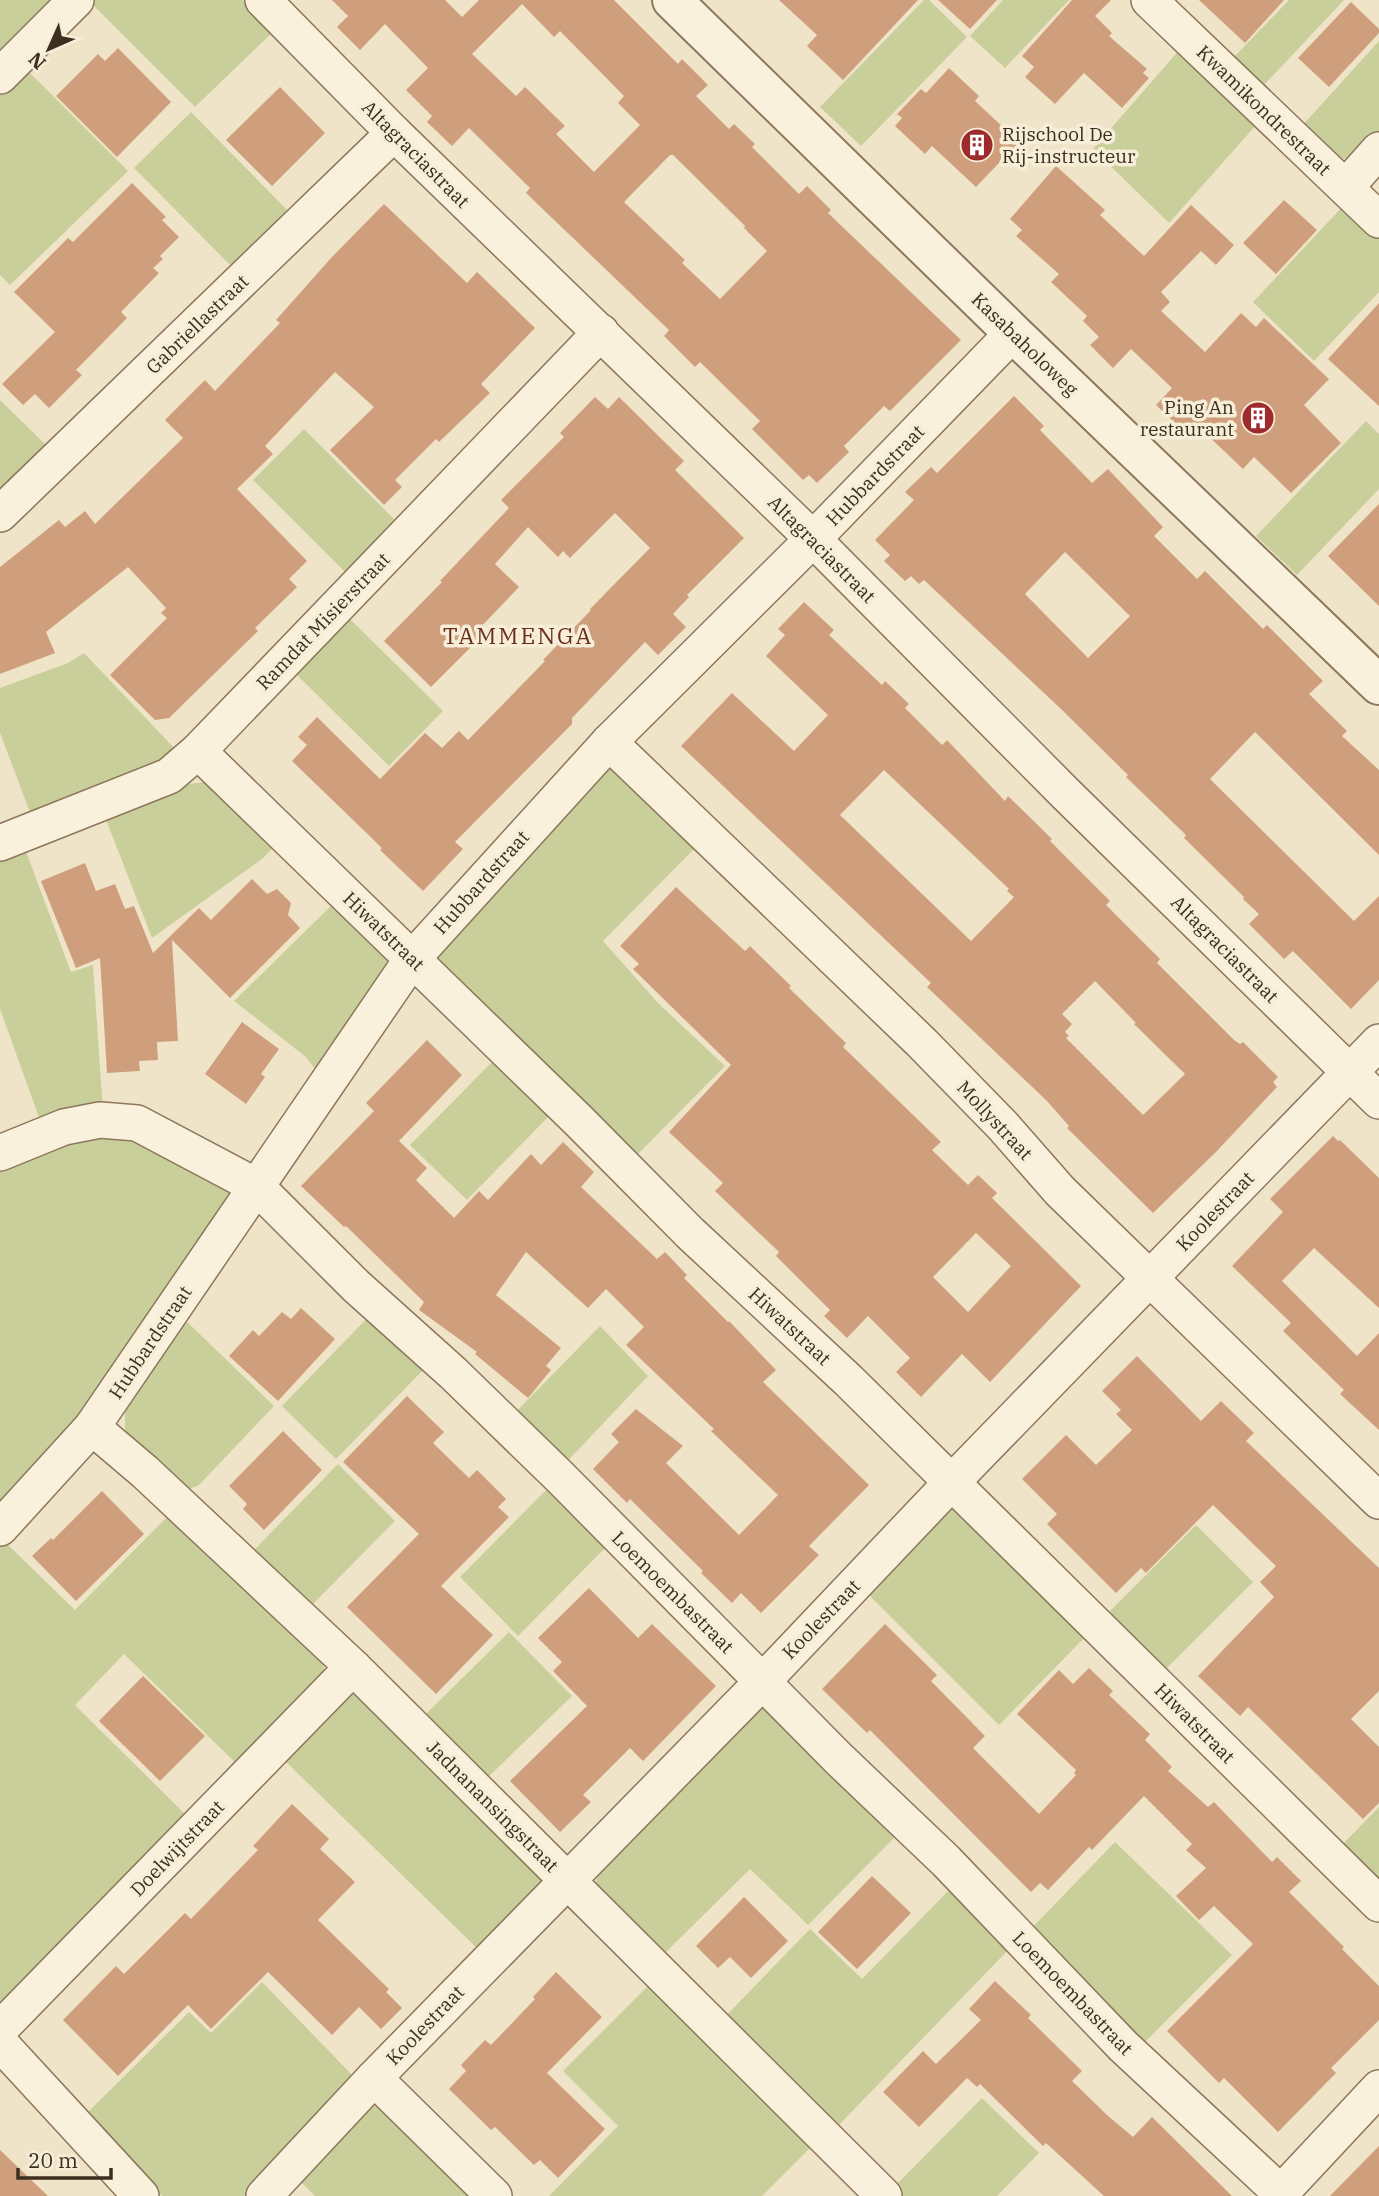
<svg xmlns="http://www.w3.org/2000/svg" width="1379" height="2196" font-family="'IBM Plex Serif',serif">
  <style>
    .green { fill: #c9cf9b }
    .building { fill: #cf9f7d; fill-rule: evenodd }
    .lines { fill: none; stroke-linecap: round; stroke-linejoin: round }
    .minor-casing { stroke: #8d765c; stroke-width: 38 }
    .tertiary-casing { stroke: #8d765c; stroke-width: 42 }
    .minor { stroke: #faf1dc; stroke-width: 35 }
    .tertiary { stroke: #faf1dc; stroke-width: 38 }
    .labels { text-anchor: middle; dominant-baseline: central; stroke-width: 7; stroke-linejoin: round; paint-order: stroke }
    .street-label { font-size: 19px; fill: #3d2e20; stroke: #f7eed8 }
    .poi-label { font-size: 19px; fill: #3d2e20; stroke: #f7eed8; text-anchor: start }
    .quarter-label { font-size: 23px; letter-spacing: 2px; fill: #6b2e1e; stroke: #f7eed8 }
  </style>
  <rect width="100%" height="100%" fill="#f0e4c8"/>
  <g class="green">
    <path d="M0,0H62L0,62Z"/>
    <path d="M92,0H243L274,31L195,107L90,2Z"/>
    <path d="M924,0H929L967,37L861,146L820,107Z"/>
    <path d="M1003,0H1069L1005,68L970,36Z"/>
    <path d="M1289,0H1344L1264,85L1234,57Z"/>
    <path d="M1379,41V133L1355,159C1331,162 1317,142 1301,127Z"/>
    <path d="M1181,48L1258,123L1169,223L1093,149Z"/>
    <path d="M25,68L128,171L10,285L0,275V93Z"/>
    <path d="M191,112L294,217L237,272L134,168Z"/>
    <path d="M1345,204L1379,237V292L1314,361L1253,302Z"/>
    <path d="M0,400L49,448L0,495Z"/>
    <path d="M1366,421L1379,434V489L1297,575L1256,536Z"/>
    <path d="M304,429L400,525L349,576L253,480Z"/>
    <path d="M348,617L443,711L389,766L294,672Z"/>
    <path d="M84,653L176,750L161,764L31,815L0,733V688L68,663Z"/>
    <path d="M612,769L623,770L700,843L603,941L658,1003L725,1066L637,1155L439,969L437,955L599,772Z"/>
    <path d="M205,782L277,844L262,859L152,938L105,817L189,784Z"/>
    <path d="M25,849L71,972L93,965L103,1111L41,1123L0,1009V858Z"/>
    <path d="M336,901L393,958L320,1076L306,1057L234,1001Z"/>
    <path d="M498,1056L554,1111L467,1200L410,1145Z"/>
    <path d="M69,1134L149,1137L239,1188L86,1419L0,1513V1162Z"/>
    <path d="M374,1311L429,1364L336,1459L282,1406Z"/>
    <path d="M180,1315L274,1406L198,1486L182,1491L130,1447L125,1431V1415L126,1397Z"/>
    <path d="M600,1326L648,1376L560,1469L509,1419Z"/>
    <path d="M338,1464L395,1521L309,1608L252,1552Z"/>
    <path d="M553,1483L612,1541L518,1636L460,1577Z"/>
    <path d="M952,1508L962,1509L1089,1633L999,1725L863,1589L941,1512Z"/>
    <path d="M175,1509L323,1661L325,1674L245,1772L124,1654L75,1705L193,1822L0,2006V1547L5,1542L75,1610Z"/>
    <path d="M1196,1525L1253,1582L1159,1676L1102,1619Z"/>
    <path d="M509,1632L572,1696L483,1782L421,1719Z"/>
    <path d="M356,1688L549,1880L483,1954L281,1757Z"/>
    <path d="M762,1707L772,1708L901,1831L808,1925L750,1869L658,1960L594,1889L599,1872L750,1714Z"/>
    <path d="M1379,1807V1893L1336,1851Z"/>
    <path d="M1115,1842L1232,1955L1140,2047L1025,1935Z"/>
    <path d="M955,1884L1014,1944L834,2130L721,2021L810,1929L862,1979Z"/>
    <path d="M655,1979L817,2141L762,2196H549L618,2126L563,2071Z"/>
    <path d="M262,1982L358,2081L244,2196H162L88,2112L189,2012L211,2033Z"/>
    <path d="M982,2098L1039,2153L997,2196H901L893,2188Z"/>
    <path d="M384,2105L483,2196H315L296,2177L368,2106Z"/>
  </g>
  <g class="building">
    <path d="M332,0H445L462,17L479,0H614L678,64L682,59L708,85L696,96L729,129L734,124L755,144L752,147L799,194L807,186L831,210L828,213L961,340L890,411L884,406L844,446L849,452L817,483L809,475L803,480L752,429L760,421L700,362L695,367L664,336L669,330L526,193L530,188L469,128L452,146L427,122L432,116L406,90L428,68L385,24L360,50L337,27L348,16ZM522,4L554,37L560,31L624,96L618,103L640,125L594,172L556,134L565,126L525,87L516,96L472,54ZM670,155H673L745,226L744,228L767,251L720,299L682,263L685,260L624,202Z"/>
    <path d="M779,0H918L843,80L807,46L817,35Z"/>
    <path d="M938,0H997L970,29Z"/>
    <path d="M1072,0H1111L1095,16L1112,33L1109,36L1147,69L1143,73L1149,78L1122,108L1084,73L1055,104L1025,77L1034,67L1022,56Z"/>
    <path d="M1199,0H1284L1245,43Z"/>
    <path d="M1351,2L1379,29V33L1329,87L1298,58Z"/>
    <path d="M118,48L171,102L117,157L56,96L98,54L105,61Z"/>
    <path d="M949,68L979,96L975,101L1019,142L976,187L932,146L925,154L895,126L902,118L897,114L921,89L926,93Z"/>
    <path d="M280,87L325,133L272,186L226,140Z"/>
    <path d="M1056,166L1105,210L1100,215L1144,256L1191,205L1234,245L1216,265L1201,251L1161,292L1170,302L1161,311L1205,352L1241,313L1256,327L1264,318L1329,379L1304,405L1341,443L1291,493L1254,457L1243,469L1203,431L1197,437L1194,434L1191,438L1156,405L1172,388L1131,349L1113,368L1090,345L1099,337L1083,321L1087,316L1051,282L1059,274L1016,236L1022,230L1010,219Z"/>
    <path d="M132,183L166,217L162,220L179,237L160,256L163,259L153,268L159,273L121,312L127,318L76,370L82,375L49,408L35,394L23,405L2,384L55,332L14,292L68,238L73,242Z"/>
    <path d="M1284,200L1317,230L1276,274L1243,243Z"/>
    <path d="M384,204L467,283L477,272L535,328L481,384L490,393L439,442L436,439L395,480L402,487L384,505L330,450L374,407L335,372L265,446L273,454L237,489L307,561L289,579L297,587L255,628L258,631L169,718L155,720L110,675L167,618L161,613L166,608L128,567L46,632L55,653L0,674V567L59,520L65,527L85,511L95,524L183,438L165,420L205,380L215,391L280,323L276,320L331,258Z"/>
    <path d="M1379,303V406L1328,359Z"/>
    <path d="M1014,396L1044,426L1040,430L1092,483L1108,469L1163,527L1154,536L1197,579L1205,571L1263,629L1267,625L1323,681L1309,694L1347,731L1342,736L1379,770V855L1255,732L1210,779L1354,921L1379,896V980L1351,1009L1293,951L1284,959L1249,924L1259,914L1243,899L1244,897L1184,838L1186,835L1126,777L1128,775L1061,709L924,580L919,584L911,576L905,581L884,561L890,555L875,540L914,500L905,492L931,467L937,473ZM1065,552L1130,616L1088,658L1025,594Z"/>
    <path d="M595,397L608,409L619,397L684,461L675,470L744,538L687,595L689,597L673,614L686,627L658,655L645,642L572,718V724L455,842L463,849L423,891L380,850L382,848L292,761L307,745L298,737L317,717L380,779L425,733L442,748L459,731L468,740L545,661L543,660L591,610L590,609L650,548L615,513L570,558L563,551L558,557L528,527L495,564L519,587L476,632L481,637L431,687L384,641L442,582L440,581L509,508L501,500L564,437L560,433Z"/>
    <path d="M1379,504V606L1328,556Z"/>
    <path d="M804,602L834,630L829,635L882,685L885,681L909,704L905,708L942,745L947,740L1005,801L1008,796L1052,839L1050,841L1110,901L1106,905L1160,959L1157,963L1234,1040L1240,1044L1243,1042L1278,1077L1273,1082L1277,1087L1216,1152L1153,1213L1067,1128L1069,1126L1047,1101L927,987L931,983L681,746L732,693L794,751L828,715L766,656L785,635L778,629ZM884,770L1009,889L1007,891L1014,897L971,941L840,815ZM1095,981L1136,1023L1134,1024L1185,1074L1143,1115L1066,1038L1069,1036L1065,1032L1072,1024L1062,1014Z"/>
    <path d="M85,863L96,891L115,884L125,909L134,906L153,953L199,908L211,920L252,879L267,894L277,889L291,903L288,915L300,928L230,998L172,940L178,1041L157,1042L158,1060L139,1061L140,1071L107,1073L100,958L76,968L41,881Z"/>
    <path d="M676,887L745,951L750,946L791,986L789,988L846,1043L843,1047L941,1142L932,1150L968,1185L978,1175L997,1193L992,1198L1081,1286L990,1382L962,1354L921,1397L896,1372L910,1358L868,1316L847,1338L824,1316L830,1310L776,1256L779,1252L715,1191L723,1183L669,1132L731,1065L633,969L639,964L620,946ZM976,1233L1011,1266L968,1312L933,1277Z"/>
    <path d="M242,1022L279,1049L261,1074L265,1077L246,1104L205,1074Z"/>
    <path d="M427,1040L462,1075L399,1141L427,1168L416,1180L454,1218L479,1191L488,1200L531,1154L541,1165L563,1142L594,1172L581,1187L657,1259L665,1252L687,1275L684,1278L728,1322L729,1321L776,1370L763,1382L869,1485L809,1546L819,1555L761,1613L741,1593L732,1603L701,1573L703,1571L630,1499L627,1503L593,1469L619,1442L611,1434L636,1409L683,1446L666,1463L739,1535L778,1495L711,1431L714,1429L626,1345L644,1327L606,1289L588,1308L526,1252L496,1295L561,1348L546,1366L551,1370L528,1398L475,1354L477,1352L419,1310L424,1302L346,1226L344,1227L301,1186L374,1111L366,1103Z"/>
    <path d="M1333,1136L1338,1141L1340,1140L1379,1178V1308L1314,1248L1282,1281L1357,1356L1379,1333V1430L1340,1394L1344,1390L1283,1331L1291,1323L1232,1266L1283,1212L1270,1199Z"/>
    <path d="M301,1308L335,1339L278,1401L229,1356L253,1330L259,1336L282,1312L291,1319Z"/>
    <path d="M1137,1356L1201,1421L1221,1401L1254,1433L1246,1441L1379,1568V1691L1351,1719L1379,1747V1803L1363,1819L1248,1707L1240,1716L1198,1676L1274,1597L1260,1582L1276,1566L1213,1505L1146,1573L1141,1568L1116,1593L1047,1524L1057,1514L1022,1479L1066,1435L1096,1465L1132,1430L1116,1414L1121,1410L1102,1391Z"/>
    <path d="M407,1396L444,1432L433,1443L469,1478L477,1470L506,1499L498,1507L509,1517L441,1586L493,1635L436,1694L347,1607L419,1534L343,1462Z"/>
    <path d="M283,1431L322,1470L264,1530L243,1509L247,1504L229,1486Z"/>
    <path d="M102,1491L144,1534L76,1601L32,1556L51,1538L53,1540Z"/>
    <path d="M589,1588L638,1638L652,1624L716,1686L643,1761L630,1748L583,1795L591,1802L560,1832L510,1781L587,1706L553,1671L562,1662L538,1638Z"/>
    <path d="M885,1624L937,1675L931,1681L985,1736L973,1748L1039,1814L1076,1775L1074,1773L1076,1770L1017,1714L1059,1670L1073,1684L1089,1668L1113,1691L1109,1695L1150,1734L1145,1740L1172,1767L1168,1771L1208,1807L1214,1802L1272,1862L1277,1857L1301,1881L1289,1892L1344,1947L1342,1949L1379,1986V2020L1331,2068L1336,2073L1278,2132L1224,2078L1219,2083L1167,2031L1253,1944L1214,1906L1199,1920L1176,1896L1206,1868L1186,1850L1192,1844L1144,1796L1092,1850L1089,1847L1048,1890L1040,1883L1031,1892L870,1730L867,1733L822,1689Z"/>
    <path d="M143,1676L205,1736L160,1781L99,1721Z"/>
    <path d="M292,1804L329,1839L320,1849L355,1882L318,1920L389,1989L386,1992L402,2008L381,2029L359,2007L332,2035L268,1972L211,2029L188,2005L118,2076L63,2020L116,1966L124,1974L185,1913L191,1919L258,1850L253,1846Z"/>
    <path d="M872,1876L911,1913L857,1969L818,1932Z"/>
    <path d="M744,1897L788,1941L751,1978L730,1957L718,1968L696,1946Z"/>
    <path d="M556,1972L602,2017L547,2073L605,2129L558,2178L540,2160L534,2165L495,2127L491,2130L449,2089L466,2071L461,2065L485,2040L491,2045L535,1999L533,1997Z"/>
    <path d="M995,1981L1031,2015L1028,2018L1082,2071L1072,2081L1107,2115L1133,2137L1152,2117L1232,2196H1104L1046,2143L1043,2146L980,2084L977,2087L967,2078L919,2127L883,2092L923,2051L936,2064L981,2020L969,2009Z"/>
    <path d="M1379,2146V2196H1330Z"/>
    <path d="M0,2150L48,2196H0Z"/>
  </g>
  <g class="lines">
    <defs>
      <g id="minor">
        <path d="M263,0L394,133L813,539L1065,793L1379,1101"/>
        <path d="M1149,0L1379,220"/>
        <path d="M0,76L76,0"/>
        <path d="M1346,187L1379,150"/>
        <path d="M0,514L394,133"/>
        <path d="M609,742L922,1043L1003,1126L1060,1191L1379,1501"/>
        <path d="M198,751L579,1121L690,1233L848,1380L1379,1904"/>
        <path d="M0,843L169,776L198,751L601,332"/>
        <path d="M0,1153L64,1127L100,1120L137,1123L256,1186L356,1286L453,1373L561,1478L839,1759L946,1861L1123,2046L1284,2196"/>
        <path d="M92,1427L145,1472L353,1667L884,2196"/>
        <path d="M0,1528L92,1427L412,959L609,742L813,539L1013,333"/>
        <path d="M0,2029L353,1667"/>
        <path d="M0,2043L141,2196"/>
        <path d="M374,2078L494,2196"/>
        <path d="M264,2196L374,2078L763,1681L951,1483L1379,1042"/>
        <path d="M1278,2196L1379,2088"/>
      </g>
      <path id="tertiary" d="M672,0L1013,333L1379,685"/>
    </defs>
    <use href="#minor" class="minor-casing"/>
    <use href="#tertiary" class="tertiary-casing"/>
    <use href="#minor" class="minor"/>
    <use href="#tertiary" class="tertiary"/>
  </g>
  <defs>
    <symbol id="building-disc" viewBox="-11 -11 22 22"><circle r="9.5" fill="#9e2a2b" stroke="#f7eed8"/><path d="M-4-6H4V6H1V3H-1V6H-4ZM-2.5-4.3h1.7v1.8h-1.7ZM.8-4.3h1.7v1.8H.8ZM-2.5-1h1.7V.8h-1.7ZM.8-1h1.7V.8H.8Z" fill="#fff"/></symbol>
  </defs>
  <g fill-rule="evenodd">
    <use href="#building-disc" x="958" y="126" width="38" height="38"/>
    <use href="#building-disc" x="1239" y="399" width="38" height="38"/>
  </g>
  <g class="labels">
    <g class="street-label">
      <text transform="translate(1264 110) rotate(44)">Kwamikondrestraat</text>
      <text transform="translate(416 154) rotate(45)">Altagraciastraat</text>
      <text transform="translate(197 324) rotate(-44)">Gabriellastraat</text>
      <text transform="translate(1025 344) rotate(44)">Kasabaholoweg</text>
      <text transform="translate(875 475) rotate(-46)">Hubbardstraat</text>
      <text transform="translate(822 549) rotate(45)">Altagraciastraat</text>
      <text transform="translate(323 621) rotate(-46)">Ramdat Misierstraat</text>
      <text transform="translate(481 882) rotate(-48)">Hubbardstraat</text>
      <text transform="translate(384 931) rotate(44)">Hiwatstraat</text>
      <text transform="translate(1225 949) rotate(45)">Altagraciastraat</text>
      <text transform="translate(995 1120) rotate(47)">Mollystraat</text>
      <text transform="translate(1215 1211) rotate(-46)">Koolestraat</text>
      <text transform="translate(790 1326) rotate(43)">Hiwatstraat</text>
      <text transform="translate(150 1342) rotate(-56)">Hubbardstraat</text>
      <text transform="translate(673 1592) rotate(45)">Loemoembastraat</text>
      <text transform="translate(821 1619) rotate(-46)">Koolestraat</text>
      <text transform="translate(1195 1723) rotate(45)">Hiwatstraat</text>
      <text transform="translate(493 1806) rotate(45)">Jadnanansingstraat</text>
      <text transform="translate(177 1848) rotate(-46)">Doelwijtstraat</text>
      <text transform="translate(1073 1993) rotate(46)">Loemoembastraat</text>
      <text transform="translate(425 2025) rotate(-46)">Koolestraat</text>
    </g>
    <g class="poi-label">
      <text x="1002" y="134">Rijschool De<tspan x="1002" dy="22">Rij-instructeur</tspan></text>
      <text x="1234" y="407" text-anchor="end">Ping An<tspan x="1234" dy="22">restaurant</tspan></text>
    </g>
    <g class="quarter-label">
      <text x="518" y="635">TAMMENGA</text>
    </g>
  </g>
  <g transform="translate(49 49) rotate(225)" stroke="#f7eed8" stroke-width="5" paint-order="stroke">
  <path d="M0-5L12 26L0 18L-12 26Z" fill="#3d2e20"/>
  <text y="-10" font-size="19" font-weight="bold" text-anchor="middle" fill="#3d2e20">N</text>
  </g>
  <path d="M18 2168v10h93v-10" fill="none" stroke="#3d2e20" stroke-width="3.5"/>
  <text x="28" y="2168" font-size="21" fill="#3d2e20" stroke="#f7eed8" stroke-width="5" paint-order="stroke">20 m</text>
</svg>
